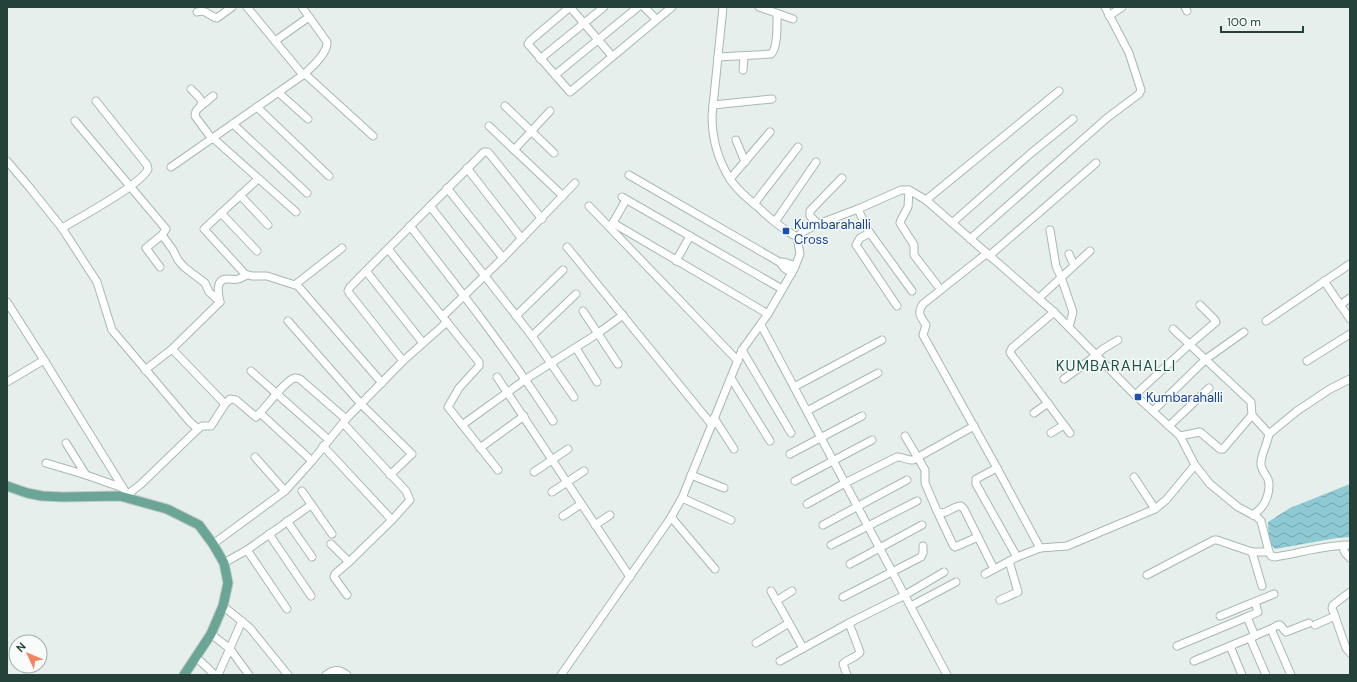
<svg xmlns="http://www.w3.org/2000/svg" width="1357" height="682" font-family="'DM Sans',sans-serif">
  <style>
    .water { fill: url(#water-waves) }
    .lines { fill: none; stroke-linecap: round; stroke-linejoin: round }
    .minor-casing { stroke: #a8b8b2; stroke-width: 9 }
    .major-casing { stroke: #c2cac8; stroke-width: 11 }
    .minor { stroke: #fff; stroke-width: 7 }
    .major { stroke: #6aa596; stroke-width: 9 }
    .transit-dot { fill: #1a4fb4; stroke: #f7fbf9; stroke-width: 1.5 }
    .labels { text-anchor: middle; dominant-baseline: central; stroke-width: 3; stroke-linejoin: round; paint-order: stroke }
    .transit-label { font-size: 13px; fill: #164399; stroke: #f7fbf9; text-anchor: start }
    .quarter-label { font-size: 15px; letter-spacing: 1px; fill: #1f5548; stroke: #f7fbf9 }
  </style>
  <defs>
    <pattern id="water-waves" width="16" height="10" patternUnits="userSpaceOnUse"><rect width="16" height="10" fill="#8ec9d4"/><path d="M0 5q4-4 8 0t8 0" fill="none" stroke="#74a5ad"/></pattern>
  </defs>
  <rect width="100%" height="100%" fill="#e6efeb"/>
  <path class="water" d="M1350,484V537L1337,538L1275,549L1269,542L1268,522L1290,508Z"/>
  <g class="lines">
    <defs>
      <g id="minor">
        <path d="M247,7L303,75"/>
        <path d="M644,7L656,19"/>
        <path d="M759,7L793,19"/>
        <path d="M1185,7L1187,11"/>
        <path d="M197,12C207,9 208,16 217,18L232,7"/>
        <path d="M1109,16L1122,7"/>
        <path d="M275,41L309,17"/>
        <path d="M612,56L570,7L530,41L528,44L570,92L672,7"/>
        <path d="M718,57L771,54C778,48 777,24 777,14"/>
        <path d="M540,59L604,7"/>
        <path d="M743,70L744,56"/>
        <path d="M305,74L373,136"/>
        <path d="M555,75L638,7"/>
        <path d="M191,89C199,98 207,101 196,111L195,116L212,139"/>
        <path d="M279,93L308,119"/>
        <path d="M713,105L772,99"/>
        <path d="M201,106L213,96"/>
        <path d="M505,106L554,153"/>
        <path d="M257,107L329,176"/>
        <path d="M75,121L166,229L162,235L146,248L160,267"/>
        <path d="M233,124L307,193"/>
        <path d="M489,126L563,196"/>
        <path d="M213,138L296,212"/>
        <path d="M736,140L745,162"/>
        <path d="M514,150L550,111"/>
        <path d="M7,161L30,188L62,228L97,282L112,330L190,422L198,429"/>
        <path d="M171,167L303,75C311,68 328,53 327,42L302,7"/>
        <path d="M467,168L522,239"/>
        <path d="M629,175L781,263"/>
        <path d="M258,179L204,229L245,274L252,276H267L298,286L382,383"/>
        <path d="M730,179L770,132"/>
        <path d="M447,188L503,258"/>
        <path d="M909,190L908,207L901,220L900,223L914,245V255L937,285"/>
        <path d="M240,195L268,225"/>
        <path d="M622,197L782,289"/>
        <path d="M926,200L1059,91"/>
        <path d="M754,204L798,147"/>
        <path d="M430,206L532,336L574,397"/>
        <path d="M589,206L738,361"/>
        <path d="M858,209L867,229L912,291"/>
        <path d="M221,213L257,251"/>
        <path d="M775,222L816,162"/>
        <path d="M613,223L768,314"/>
        <path d="M952,223L1030,154L1073,119"/>
        <path d="M818,224L810,216V211L842,178"/>
        <path d="M410,226C460,290 509,353 553,421"/>
        <path d="M611,226L626,200"/>
        <path d="M62,228C79,218 141,185 148,169L147,165L96,101"/>
        <path d="M1050,230L1056,266L1061,277L1073,312L1069,327"/>
        <path d="M870,233L860,238L856,245L897,306"/>
        <path d="M162,235L173,250L178,260L184,267L205,283L209,292L220,302"/>
        <path d="M797,237L804,231L818,224L858,209L901,190H909L926,200L1054,312L1135,395L1180,436L1195,465L1210,484L1238,507L1257,517L1261,521L1269,552L1271,556L1275,557C1300,553 1325,545 1350,545"/>
        <path d="M970,239L1107,118L1139,94L1141,90L1129,53L1105,7"/>
        <path d="M567,247L712,425"/>
        <path d="M388,249L479,362V366L459,388L448,407L498,470"/>
        <path d="M986,254L923,304C917,313 920,316 926,325L923,335L997,468L1040,548"/>
        <path d="M1069,254L1074,265"/>
        <path d="M989,256L1096,163"/>
        <path d="M676,261L690,236"/>
        <path d="M366,271L423,343"/>
        <path d="M792,273L784,268L781,264L782,262L787,263L795,266"/>
        <path d="M1324,281L1350,319"/>
        <path d="M296,284L342,248"/>
        <path d="M1039,298L1090,251"/>
        <path d="M7,302L44,360L130,499"/>
        <path d="M1340,305L1350,298"/>
        <path d="M583,311L618,364"/>
        <path d="M1054,312L1012,348L1010,352L1011,354L1070,433"/>
        <path d="M443,316L503,258L575,183"/>
        <path d="M516,316L563,270"/>
        <path d="M288,321L361,404L412,454L390,475"/>
        <path d="M1266,321L1350,264"/>
        <path d="M761,325L947,675"/>
        <path d="M1173,329L1251,402L1252,415L1269,434L1297,411L1330,389L1350,379"/>
        <path d="M532,336L576,294"/>
        <path d="M576,348L597,382"/>
        <path d="M172,349L220,302C218,294 215,278 228,279C232,279 235,280 238,279C241,279 244,276 247,275"/>
        <path d="M742,350L791,433"/>
        <path d="M403,361L350,294L348,291L350,287L484,152H488L542,219"/>
        <path d="M1307,361L1350,334"/>
        <path d="M145,370L172,349L225,404"/>
        <path d="M251,371L329,440"/>
        <path d="M497,377L630,577"/>
        <path d="M731,378L770,441"/>
        <path d="M1064,379L1090,360L1103,349L1118,340"/>
        <path d="M7,382L44,360"/>
        <path d="M794,387L882,340"/>
        <path d="M1135,395L1190,344L1216,322L1215,320L1200,305"/>
        <path d="M807,411L878,373"/>
        <path d="M1153,411L1206,359L1244,332"/>
        <path d="M260,413L312,461"/>
        <path d="M1034,413L1048,403"/>
        <path d="M714,418L734,449"/>
        <path d="M343,423L406,491L410,500L392,520"/>
        <path d="M462,425L526,379L597,334L623,315"/>
        <path d="M1169,426L1209,388"/>
        <path d="M1051,433L1064,425"/>
        <path d="M905,436L925,470V483L937,511C945,517 952,506 961,506L964,509L994,569"/>
        <path d="M1180,436L1200,432L1220,449H1223L1252,415"/>
        <path d="M66,443L86,475"/>
        <path d="M323,446L392,520L349,562L335,574L334,577L347,595"/>
        <path d="M480,448L524,416"/>
        <path d="M790,454L862,416"/>
        <path d="M255,457L285,491"/>
        <path d="M46,463L86,475L123,488"/>
        <path d="M997,468L976,479V484L1017,557"/>
        <path d="M534,472L568,449"/>
        <path d="M691,475L724,488"/>
        <path d="M1134,477L1155,509"/>
        <path d="M795,481L872,440"/>
        <path d="M302,491L332,534"/>
        <path d="M552,492L584,471"/>
        <path d="M127,495L141,484L198,429L202,426H211L225,404L230,399L236,400L256,417C264,410 286,379 295,378C297,378 300,379 301,380L346,419"/>
        <path d="M682,498L731,520"/>
        <path d="M807,504L845,483L897,457C902,456 907,461 913,460L974,426"/>
        <path d="M937,511L953,545L955,547L978,537"/>
        <path d="M1253,515C1255,513 1258,511 1260,509C1267,502 1271,488 1268,479C1265,473 1260,469 1261,462C1262,453 1267,444 1269,434"/>
        <path d="M563,516L581,504"/>
        <path d="M671,517L715,569"/>
        <path d="M287,521L312,557"/>
        <path d="M595,525L610,515"/>
        <path d="M823,525L907,480"/>
        <path d="M269,534L311,596"/>
        <path d="M213,544L285,491L312,461L346,419L403,361L447,322"/>
        <path d="M331,544L349,562"/>
        <path d="M831,545L917,501"/>
        <path d="M1344,545C1342,551 1346,554 1350,558"/>
        <path d="M247,550L287,609"/>
        <path d="M1252,552L1262,586"/>
        <path d="M224,563L247,550L311,505"/>
        <path d="M850,564L922,525"/>
        <path d="M985,574L1017,557L1040,548L1067,546L1155,509L1166,500L1195,465"/>
        <path d="M1147,575L1214,540H1217L1252,552H1269"/>
        <path d="M771,591L803,648"/>
        <path d="M1350,592L1333,605L1332,608L1346,648L1350,653"/>
        <path d="M843,597L921,557L923,553V546"/>
        <path d="M1000,600L1018,592L1009,561"/>
        <path d="M776,601L792,591"/>
        <path d="M223,606L250,628L288,675"/>
        <path d="M911,606L956,582"/>
        <path d="M1220,616L1274,594"/>
        <path d="M1247,617L1255,636"/>
        <path d="M1315,625L1335,616"/>
        <path d="M1271,629L1278,625H1280L1286,632L1309,623"/>
        <path d="M211,634L230,649L249,675"/>
        <path d="M1250,638L1266,675"/>
        <path d="M756,643L789,623"/>
        <path d="M1177,646L1247,617L1258,612L1255,602"/>
        <path d="M1230,646L1242,675"/>
        <path d="M196,657L215,675"/>
        <path d="M780,661L849,623L905,595L944,572"/>
        <path d="M1194,661L1271,629L1291,675"/>
        <path d="M218,675L242,621"/>
        <path d="M326,675C334,669 339,669 347,675"/>
        <path d="M561,675L670,519L682,498L742,350L768,314L794,269L800,254L797,237C783,229 770,219 758,207C748,199 737,190 730,179C718,160 712,138 712,116L723,7"/>
        <path d="M847,675L843,664C848,658 857,658 860,652L849,623"/>
      </g>
      <path id="major" d="M7,486L27,493L42,496L63,497L120,496L167,509L199,525L213,544L224,563L228,583L223,606L211,634L184,675"/>
    </defs>
    <use href="#minor" class="minor-casing"/>
    <use href="#major" class="major-casing"/>
    <use href="#minor" class="minor"/>
    <use href="#major" class="major"/>
  </g>
  <g class="transit-dot">
    <rect x="782" y="227" width="8" height="8" rx="2"/>
    <rect x="1134" y="393" width="8" height="8" rx="2"/>
  </g>
  <g class="labels">
    <g class="transit-label">
      <text x="794" y="224">Kumbarahalli<tspan x="794" dy="15">Cross</tspan></text>
      <text x="1146" y="397">Kumbarahalli</text>
    </g>
    <g class="quarter-label">
      <text x="1116" y="366">KUMBARAHALLI</text>
    </g>
  </g>
  <rect width="1357" height="682" fill="none" stroke="#24423a" stroke-width="16"/>
  <g transform="translate(28 654) rotate(314)"><circle r="19" fill="#f7fbf9" stroke="#a3b1ad"/>
  <path d="M0-3L7 15L0 10L-7 15Z" fill="#f4845f"/>
  <text y="-6" font-size="11" font-weight="bold" text-anchor="middle" fill="#24423a">N</text>
  </g>
  <path d="M1221 26v6h82v-6" fill="none" stroke="#24423a" stroke-width="2"/>
  <text x="1227" y="26" font-size="12" fill="#24423a" stroke="#f7fbf9" stroke-width="3" paint-order="stroke">100 m</text>
</svg>
